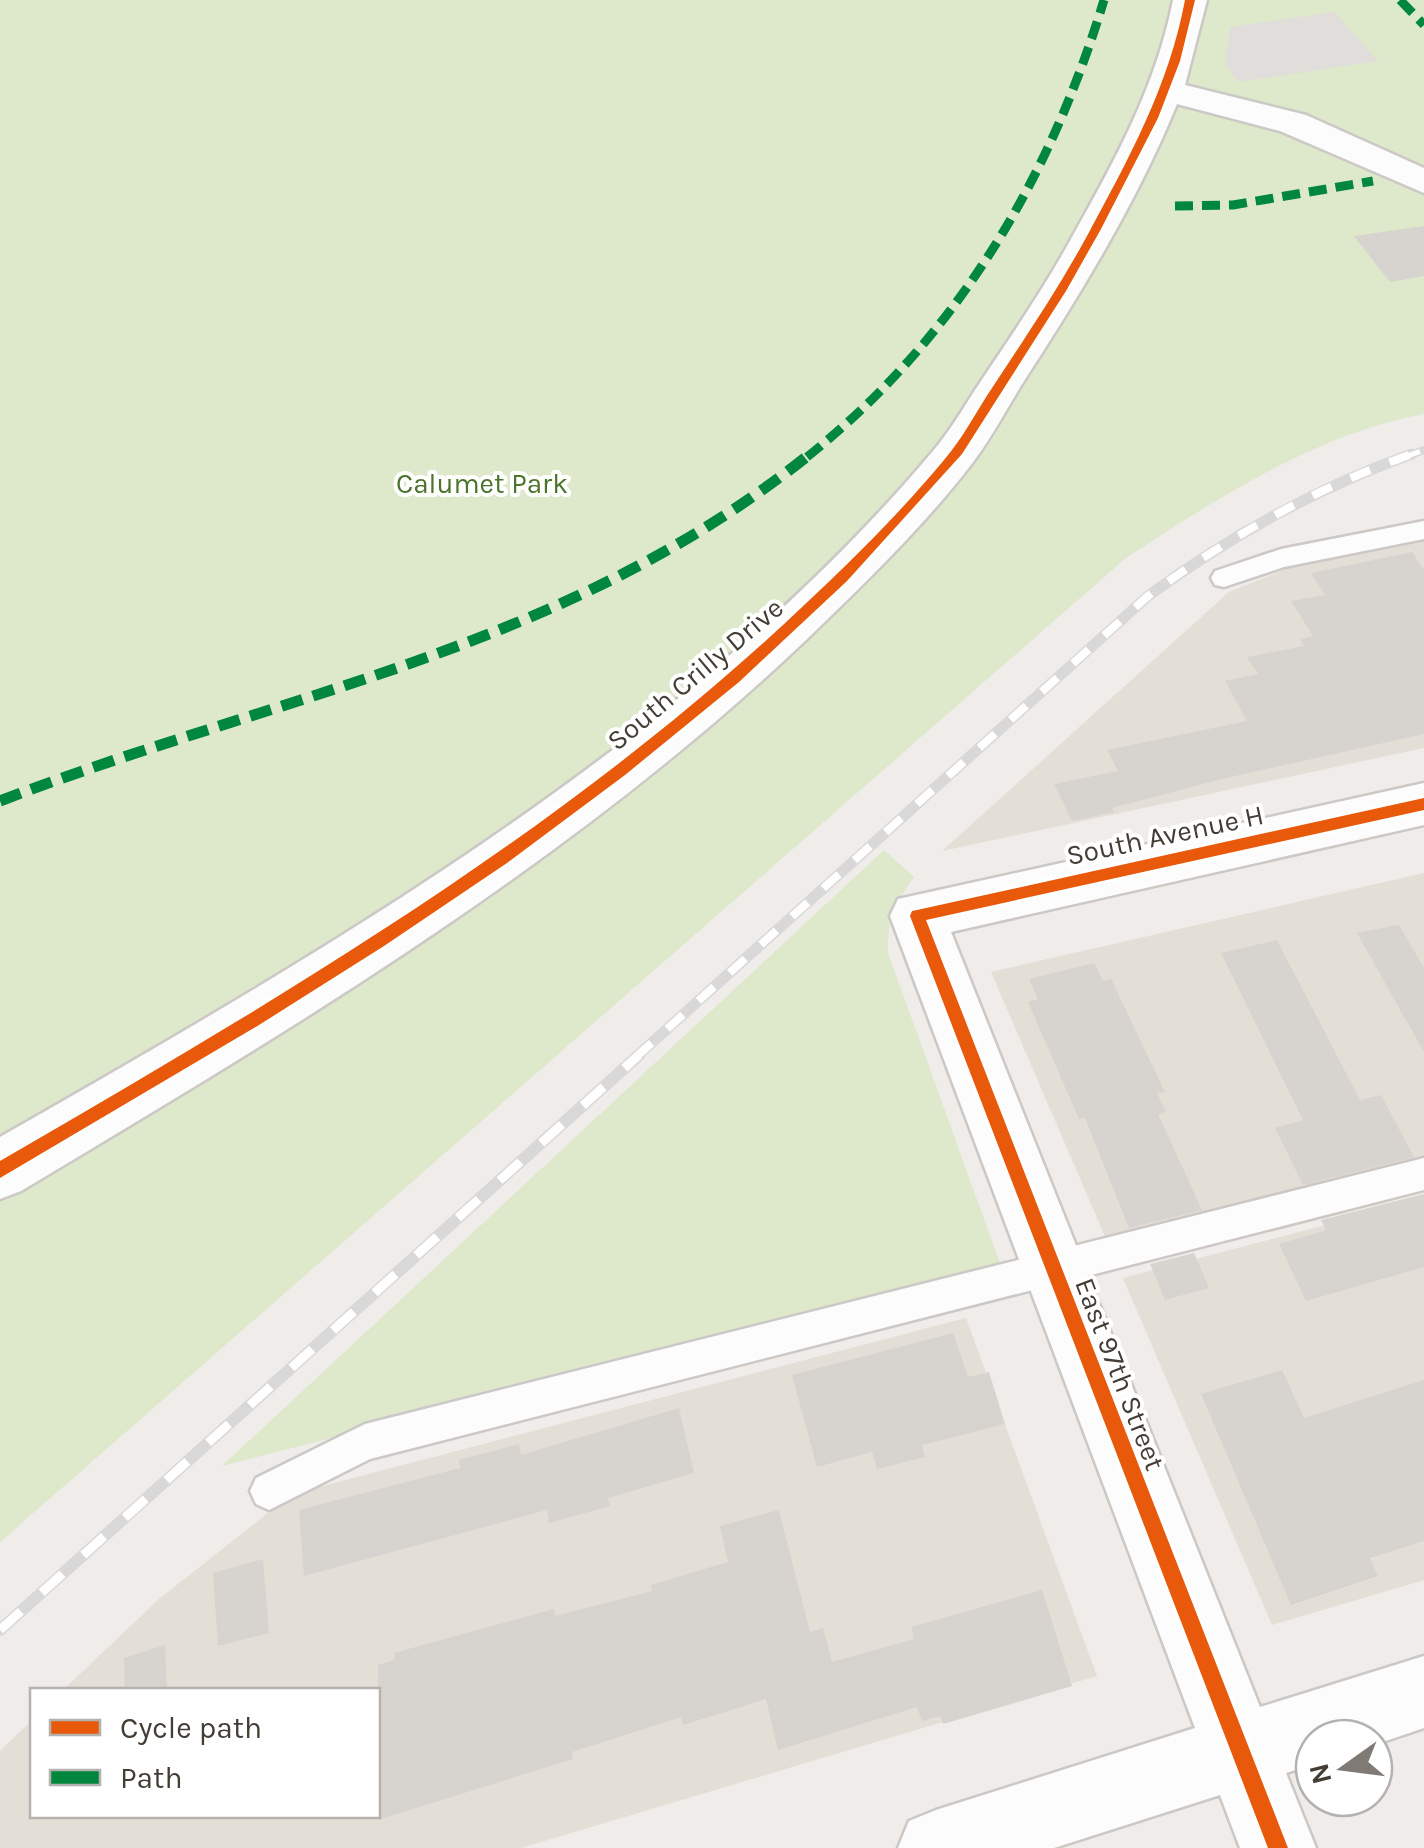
<svg xmlns="http://www.w3.org/2000/svg" width="1424" height="1848" font-family="Karla,sans-serif">
  <style>
    .residential { fill: #e3ded6 }
    .green { fill: #dee8ca }
    .parking { fill: #e0ddda }
    .building { fill: #d7d4d0 }
    .lines { fill: none; stroke-linecap: round; stroke-linejoin: round }
    .service-casing { stroke: #ccc8c5; stroke-width: 5 }
    .minor-casing { stroke: #ccc8c5; stroke-width: 5 }
    .service { fill: #fdfcfc; fill-rule: evenodd }
    .minor { fill: #fdfcfc; fill-rule: evenodd }
    .rail-far2-casing { stroke: #d9d8d8; stroke-width: 8 }
    .rail-far1-casing { stroke: #d9d8d8; stroke-width: 11 }
    .rail-casing { stroke: #d9d8d8; stroke-width: 12 }
    .rail-far2 { stroke: #fff; stroke-width: 5; stroke-dasharray: 16; stroke-linecap: butt }
    .rail-far1 { stroke: #fff; stroke-width: 8; stroke-dasharray: 21; stroke-linecap: butt }
    .rail { stroke: #fff; stroke-width: 9; stroke-dasharray: 28; stroke-linecap: butt }
    .quiet-far1 { stroke: #00873e; stroke-width: 9; stroke-dasharray: 18 9; stroke-linecap: butt }
    .quiet { stroke: #00873e; stroke-width: 11; stroke-dasharray: 22 11; stroke-linecap: butt }
    .cycleway-casing { stroke: #fff; stroke-width: 6 }
    .cycleway { fill: #e8590c; fill-rule: evenodd }
    .labels { text-anchor: middle; dominant-baseline: central; stroke-width: 8; stroke-linejoin: round; paint-order: stroke }
    .park-label { font-size: 28px; fill: #4c732b; stroke: #fff }
    .street-label { font-size: 28px; fill: #443d35; stroke: #fff }
  </style>
  <rect width="100%" height="100%" fill="#efece9"/>
  <g class="residential">
    <path d="M1424,541V748L942,851L1229,592L1288,568Z"/>
    <path d="M1424,873V1160L1107,1241L991,972Z"/>
    <path d="M1424,1199V1580L1272,1625L1123,1278Z"/>
    <path d="M966,1318L1097,1676L521,1848H0V1751L32,1720V1816H378V1690H63L159,1599L292,1494Z"/>
  </g>
  <g class="green">
    <path d="M0,0H1424V414C1315,434 1219,498 1127,557L0,1542Z"/>
    <path d="M884,850L914,877C895,903 887,921 888,953L1001,1266L222,1466Z"/>
  </g>
  <path class="parking" d="M1334,12L1378,61L1239,82L1225,65L1230,27Z"/>
  <g class="building">
    <path d="M1424,226V276L1390,282L1354,236Z"/>
    <path d="M1412,552L1424,570V734L1222,779L1112,808L1114,812L1072,821L1054,784L1118,771L1107,750L1247,721L1225,681L1258,674L1247,657L1304,646L1300,639L1313,636L1291,601L1325,595L1311,573Z"/>
    <path d="M1399,925L1424,968V1052L1357,933Z"/>
    <path d="M1277,940L1360,1100L1381,1095L1414,1157L1303,1185L1275,1128L1303,1120L1221,953Z"/>
    <path d="M1094,963L1103,981L1111,979L1165,1092L1157,1093L1166,1112L1158,1114L1202,1210L1129,1228L1085,1118L1079,1119L1028,1002L1038,999L1029,979Z"/>
    <path d="M1424,1194V1267L1306,1301L1279,1244L1326,1230L1321,1220Z"/>
    <path d="M1194,1253L1209,1288L1165,1300L1150,1264Z"/>
    <path d="M953,1333L968,1377L989,1372L1005,1424L922,1445L925,1457L877,1469L872,1452L817,1467L792,1375Z"/>
    <path d="M1282,1370L1304,1418L1424,1380V1541L1370,1558L1378,1576L1291,1605L1201,1394Z"/>
    <path d="M679,1408L694,1473L608,1498L610,1506L549,1523L547,1510L304,1576L299,1510L460,1468L459,1460L519,1444L521,1455Z"/>
    <path d="M779,1510L810,1632L823,1628L832,1662L914,1639L911,1627L1042,1590L1072,1686L943,1724L940,1716L922,1721L917,1707L778,1750L766,1699L683,1725L681,1717L572,1752L573,1759L378,1820V1665L395,1660L394,1653L554,1609L555,1616L652,1591L651,1585L728,1562L720,1526Z"/>
    <path d="M263,1559L269,1633L218,1646L213,1573Z"/>
    <path d="M165,1645L167,1690H125L124,1658Z"/>
  </g>
  <g class="lines">
    <defs>
      <g id="service">
        <path d="M1424,521V539L1284,567L1224,587L1215,585L1211,578L1215,571L1281,549Z"/>
        <path d="M1424,1158V1190L370,1459L269,1510L256,1504L250,1491L256,1478L365,1424Z"/>
      </g>
      <g id="minor">
        <path d="M1173,0H1207L1185,85L1306,115L1424,168V193L1280,131L1177,104C1137,202 1081,293 1024,381C1005,411 989,443 967,470C919,531 861,587 805,641C572,862 296,1027 21,1191L0,1199V1137C326,951 689,742 933,451C951,430 965,405 981,381C1012,335 1044,288 1071,239C1114,162 1156,87 1173,0Z"/>
        <path d="M1424,783V825L951,932L1260,1707L1424,1656V1728L1374,1745V1738H1314V1764L1286,1773L1316,1848H1240L1220,1795L1054,1848H898L909,1821L936,1810L1195,1728L890,916L898,899Z"/>
      </g>
    </defs>
    <use href="#service" class="service-casing"/>
    <use href="#minor" class="minor-casing"/>
    <use href="#service" class="service"/>
    <use href="#minor" class="minor"/>
    <defs>
      <path id="rail-far2" d="M1405,457L1424,450"/>
      <path id="rail-far1" d="M636,1057L1148,596C1230,536 1316,488 1412,454"/>
      <path id="rail" d="M0,1630L639,1055"/>
    </defs>
    <use href="#rail-far2" class="rail-far2-casing"/>
    <use href="#rail-far1" class="rail-far1-casing"/>
    <use href="#rail" class="rail-casing"/>
    <use href="#rail-far2" class="rail-far2"/>
    <use href="#rail-far1" class="rail-far1"/>
    <use href="#rail" class="rail"/>
    <g class="quiet-far1">
      <path d="M1400,0L1424,25"/>
      <path d="M1175,206L1233,205L1373,181"/>
      <path d="M807,457C956,338 1049,182 1104,0"/>
    </g>
    <path class="quiet" d="M0,801C282,693 566,649 810,454"/>
    <defs>
      <g id="cycleway">
        <path d="M1185,0H1195L1180,61L1158,118L1101,229L1066,291L962,454L847,581L739,682L625,775L507,863L384,946L259,1025L0,1178V1161C274,1002 549,841 783,625C839,573 895,519 944,460C963,438 976,412 992,388C1025,338 1058,289 1087,236C1128,160 1169,86 1185,0Z"/>
        <path d="M1424,798V810L926,920L1288,1848H1268L910,916L912,911L917,910Z"/>
      </g>
    </defs>
    <use href="#cycleway" class="cycleway-casing"/>
    <use href="#cycleway" class="cycleway"/>
  </g>
  <g class="labels">
    <g class="park-label">
      <text x="482" y="483">Calumet Park</text>
    </g>
    <g class="street-label">
      <text transform="translate(695 674) rotate(-40)">South Crilly Drive</text>
      <text transform="translate(1165 835) rotate(-12)">South Avenue H</text>
      <text transform="translate(1120 1374) rotate(69)">East 97th Street</text>
    </g>
  </g>
  <rect x="30" y="1688" width="350" height="130" fill="#ffffff" stroke="#b4b1ae" stroke-width="2.5"/>
  <rect x="50" y="1720" width="50" height="15" fill="#e8590c" stroke="#b4b1ae" stroke-width="2.5"/>
  <text x="120" y="1738" font-size="30" fill="#443d35">Cycle path</text>
  <rect x="50" y="1770" width="50" height="15" fill="#00873e" stroke="#b4b1ae" stroke-width="2.5"/>
  <text x="120" y="1788" font-size="30" fill="#443d35">Path</text>
  <g transform="translate(1344 1768) rotate(256)"><circle r="48" fill="#ffffff" stroke="#b4b1ae" stroke-width="2.5"/>
  <path d="M0-8L18 38L0 25L-18 38Z" fill="#807a74"/>
  <text y="-15" font-size="28" font-weight="bold" text-anchor="middle" fill="#443d35">N</text>
  </g>
</svg>
